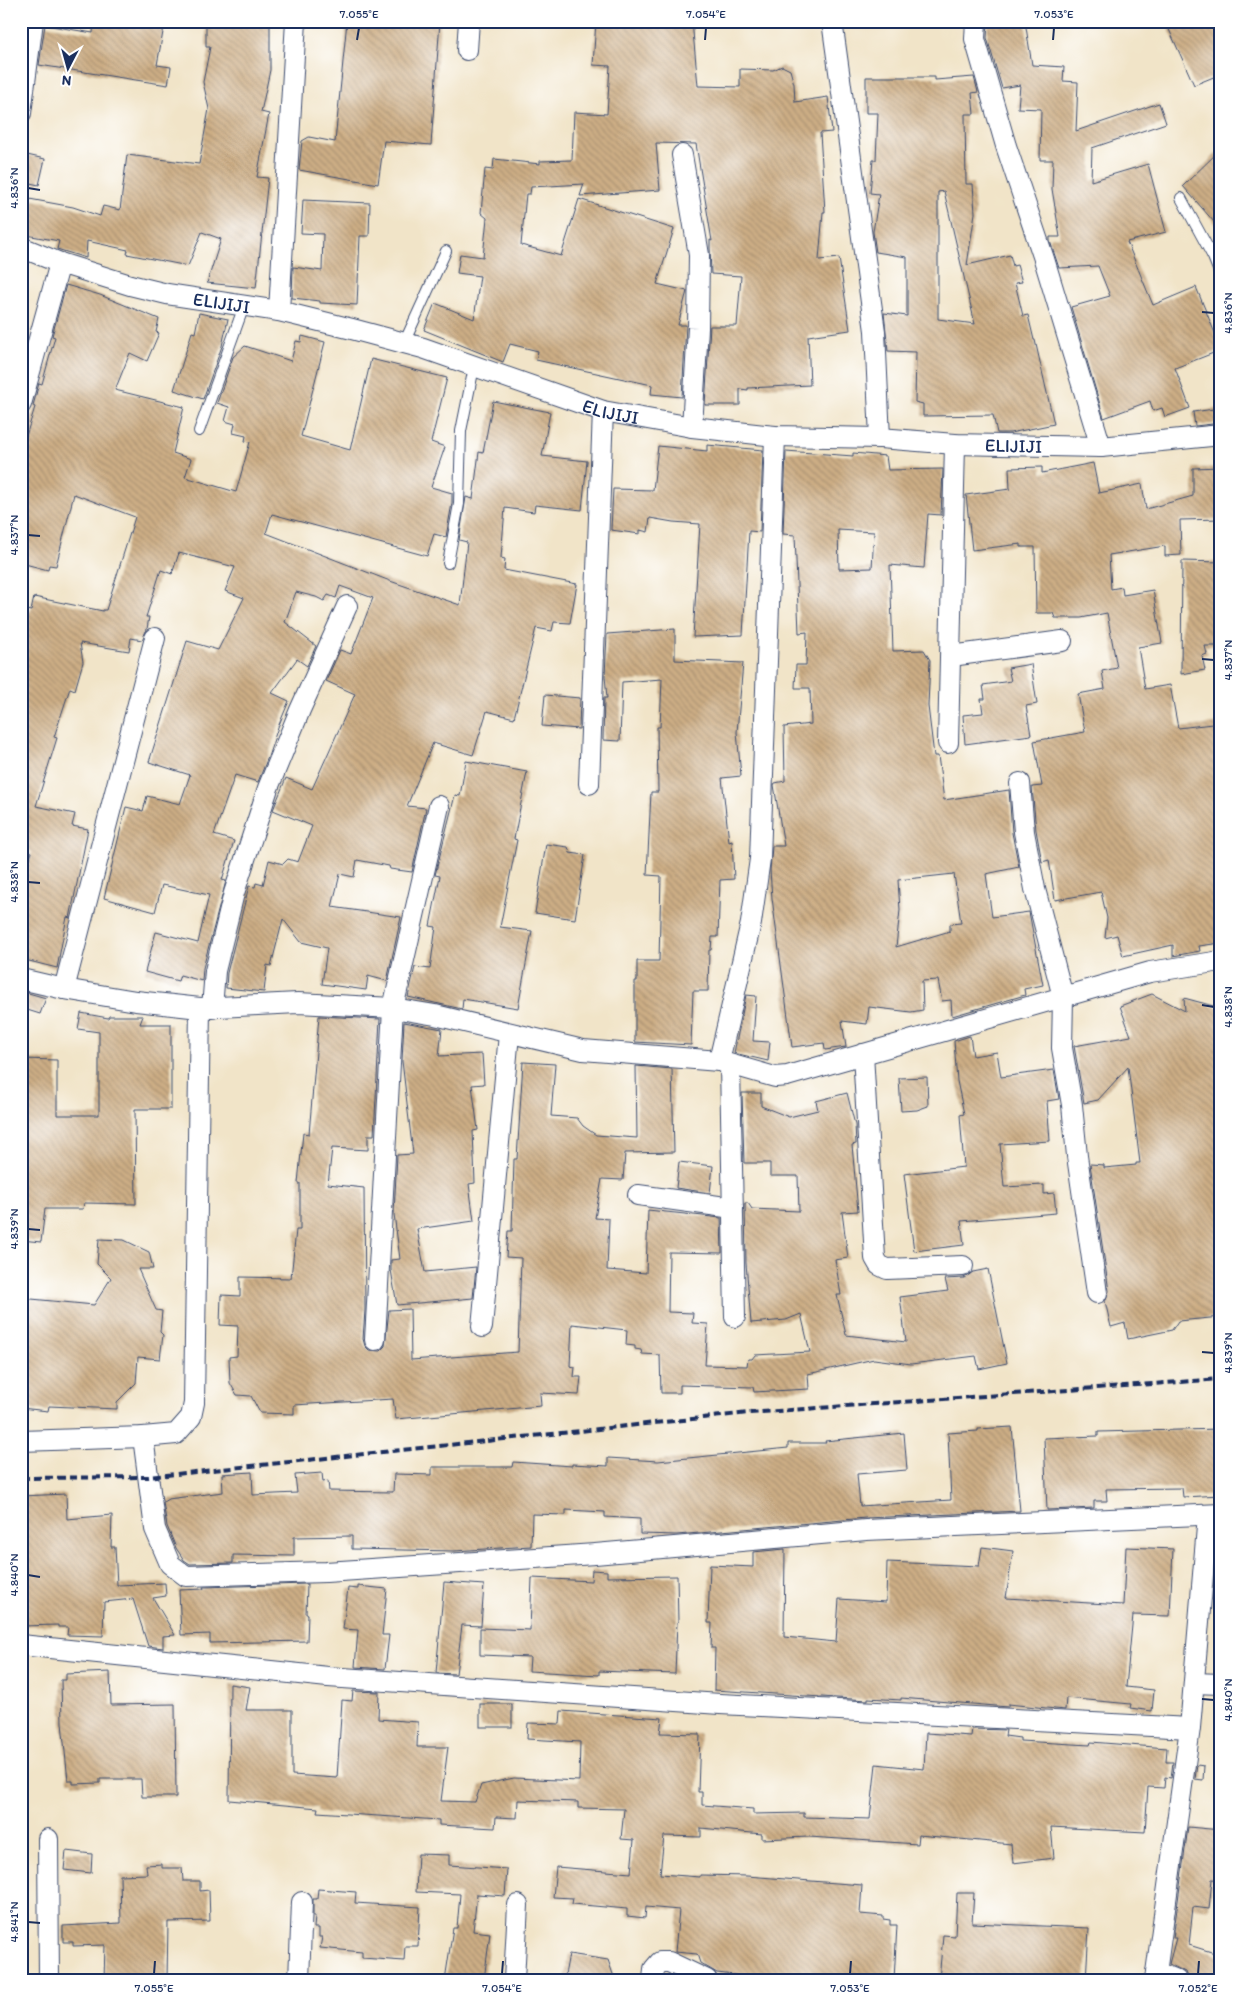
<svg xmlns="http://www.w3.org/2000/svg" width="1242" height="2001" font-family="Itim,sans-serif">
  <style>
    .building { fill: url(#building-back-hatch); fill-rule: evenodd }
    .lines { fill: none; stroke-linecap: round; stroke-linejoin: round }
    .lane-casing { stroke: #3b4a6e; stroke-width: 12 }
    .street-casing { stroke: #3b4a6e; stroke-width: 22 }
    .lane { stroke: #fff; stroke-width: 10 }
    .street { stroke: #fff; stroke-width: 20 }
    .rail { stroke: #1b2f5e; stroke-width: 4; stroke-dasharray: 8 4; stroke-linecap: butt }
    .ticks { fill: none; stroke: #1b2f5e; stroke-width: 2 }
    .labels { text-anchor: middle; dominant-baseline: central; stroke-width: 4; stroke-linejoin: round; paint-order: stroke }
    .street-label { font-size: 19px; fill: #1b2f5e; stroke: #fff }
    .neatline { fill: none; stroke: #1b2f5e; stroke-width: 2 }
    .ticks-label { font-size: 12px; text-anchor: middle; fill: #1b2f5e }
  </style>
  <defs>
    <pattern id="building-back-hatch" width="6" height="6" patternUnits="userSpaceOnUse" patternTransform="scale(1.25)"><rect width="6" height="6" fill="#cdae85"/><path d="M-1 5l2 2M0 0l6 6M5-1l2 2" fill="none" stroke="#a68e70"/></pattern>
  </defs>
  <rect width="100%" height="100%" fill="#fff"/>
  <filter id="ink" filterUnits="userSpaceOnUse"><feTurbulence type="fractalNoise" baseFrequency=".02" numOctaves="2"/><feDisplacementMap in="SourceGraphic" scale="10" xChannelSelector="R" yChannelSelector="G"/><feConvolveMatrix kernelMatrix="1 2 1 2 8 2 1 2 1" color-interpolation-filters="sRGB"/></filter>
  <filter id="wash" filterUnits="userSpaceOnUse"><feTurbulence type="fractalNoise" baseFrequency=".0096" numOctaves="4" result="noise"/><feDisplacementMap in="SourceGraphic" scale="20" xChannelSelector="R" yChannelSelector="G"/><feGaussianBlur stdDeviation="1.12" result="paint"/><feColorMatrix in="noise" values="0 0 0 0 0 0 0 0 0 0 0 0 0 0 0 0 0 1.4 0 .05"/><feComposite in="paint" operator="in"/></filter>
  <g filter="url(#wash)">
    <rect width="100%" height="100%" fill="#f1e4c8"/>
    <g id="blocks">
      <g class="building">
        <path d="M94,21H165L157,65L171,67L168,85L39,65L45,25L93,33Z"/>
        <path d="M206,21H270V70L261,112L269,114L257,177L268,178L256,288L207,283L221,239L202,232L188,266L127,254L128,250L87,241L86,258L57,249L59,241L21,234V212L24,198L73,207L100,216L103,206L120,210L127,155L199,164L209,109L203,82L210,47H206Z"/>
        <path d="M347,21H440L431,145L384,141L378,184L299,170L302,141L309,137L335,142Z"/>
        <path d="M596,21H692L698,86L740,87V69L773,70L782,66L790,70L794,84L795,102L828,97L832,132L820,133L825,212H823L819,260L839,258L850,330L808,336L810,385L748,388V390L740,389V405H705L710,326H737L741,276L711,274L710,247V240L712,241L696,144L656,143L660,190L580,196L584,184L531,187L530,194H526L521,245L561,256L579,199L674,229L657,284L687,291L678,325H686L682,397L651,394L652,385L536,360L538,351L510,344L503,362L424,330L435,303L474,319L480,276L457,273L460,254L483,257L487,218L481,213L485,169L493,170L494,159L540,164V161L572,160L574,112L607,114L610,66L593,65Z"/>
        <path d="M988,21H1025L1032,65L1064,67L1063,81L1078,82L1076,131L1159,103L1166,123L1092,148L1091,181L1148,164L1166,232L1127,242L1153,305L1196,287L1221,348V350L1175,368L1190,408L1165,417L1162,408L1153,411L1150,401L1104,418L1071,307L1110,296L1098,266L1059,268L1050,241V237H1060L1052,189L1053,160H1040L1041,109L1018,108L1020,85L1002,88L987,38Z"/>
        <path d="M1177,21H1217L1221,29V74L1194,85L1167,25Z"/>
        <path d="M866,77H935V80L974,77L978,92L972,93L974,114H965L966,184H973L975,213L967,265L1010,255L1013,266L1017,265L1022,282L1015,283L1023,316L1028,315L1034,340H1035L1054,424L1010,433H997L993,415L923,416V404L915,402L916,352L888,351L884,313L907,316V257L876,252L873,232L879,194L870,193L873,160H876L878,113H866ZM944,191L964,277L975,324L938,319V192Z"/>
        <path d="M1221,149V230L1183,186Z"/>
        <path d="M27,155L45,159L39,185L21,181Z"/>
        <path d="M303,200L370,203L369,236H360L357,305L320,303V301L292,298L293,267L322,271L323,234L301,233Z"/>
        <path d="M66,285L100,295L159,319L156,332L159,333L147,361L130,353L115,390L184,407L173,453L191,459L185,477L236,492L250,442L245,441L246,436L233,433L235,424L225,421L229,407L217,403L233,357L245,346L291,361L296,341L301,342L302,336L325,342L301,436L350,450L371,359L447,378L431,442L445,447L431,487L452,493V503L446,537L434,534L427,556L272,514L266,533L390,581L460,605L467,542L459,540L466,497L473,499L479,452L483,453L493,401L550,412L542,456L587,461L582,510L535,505L534,512L505,508L501,558L505,559L504,570L577,584L570,623L554,622L552,631L536,628L514,718L487,711L473,755L433,743L407,806L426,808L412,872L390,869L389,866L357,860L354,877L340,874L332,907L401,917L387,981L368,976L366,990L322,984L327,948L301,942L283,919L271,966L267,965L264,992L226,988L227,973L249,886L255,887L256,883L263,885L269,860L283,864L288,859L298,862L312,826L273,810L286,778L312,789L355,694L326,681L340,650L351,654L373,598L340,586L336,598L328,595L324,601L316,597L296,592L285,622L316,646L307,666L297,659L272,693L289,701L278,727L268,757L258,782L235,775L214,835L234,841L222,880L226,881L203,968L202,981L180,975L178,981L145,972L156,932L198,943L209,895L162,885L155,912L104,898L126,807L143,811L147,796L180,804L190,775L149,762L187,641L218,650L244,598L225,591L235,567L179,553L172,574L161,570L146,617H149L147,629L142,640L131,638L129,651L80,643L83,662L75,690L70,688L54,737L57,738L36,806L75,814L72,826L88,829L70,918L67,917L57,968L21,959V887L32,852L21,848V609L31,611L34,597L103,611V610H106L135,517L74,494L56,566L49,565L48,570L21,563V452L35,407L33,406L39,383L42,384L55,337L52,336Z"/>
        <path d="M199,313L228,319L222,346L203,399L174,390L192,332L195,333Z"/>
        <path d="M1221,408V423L1195,426L1193,412Z"/>
        <path d="M707,445L763,450L760,532L749,531L743,635L693,637L700,524L673,522L650,518L648,532L640,530V534L611,530L613,489L653,490L658,446L707,451Z"/>
        <path d="M786,451L853,456V453L886,456L888,470L943,469L941,515L928,514L924,568L890,565L893,651L924,650L930,660L928,706L934,756H938L944,800L1009,790L1012,833L1019,867L986,874L992,917L1029,912L1043,985L1024,989L1025,995L952,1016L951,1000L942,1001L938,980L922,981L923,1010L911,1012L869,1007L867,1024L842,1021L846,1047L825,1050L824,1043L792,1047L772,898L770,870L772,846H784L774,785L775,783L785,781L784,727L811,724L810,688H795L796,665H806L807,632L799,633L795,535L783,534ZM838,530L874,532L872,568L839,569ZM954,874L961,923L950,924V931L896,947L900,910L898,880Z"/>
        <path d="M1093,463L1099,493L1142,484L1146,509L1193,496V468L1221,467V519L1180,520L1181,555L1165,556V546L1109,555L1111,589L1122,587L1123,595L1153,590L1162,643L1138,647L1145,689L1170,685L1178,728L1221,723V943L1199,946L1200,951L1173,956V945L1123,956L1117,935L1105,938L1107,918L1101,892L1055,900L1049,860L1042,862L1036,830L1032,787L1042,786L1034,741L1085,732L1078,694L1105,689L1102,671L1117,668L1107,613L1081,618H1055L1053,613H1036L1035,547H1021V544L972,550L966,495L1010,489L1009,468L1042,467V473Z"/>
        <path d="M1182,561L1221,562V646H1205L1207,654L1202,656L1205,670L1181,674Z"/>
        <path d="M675,629V660L743,663L737,732L741,776L722,778L729,842L732,841L734,879L720,880L718,937H712L711,950H709L708,991H693L691,1045L635,1042V981H637V961H659L661,876L647,875L651,792H658L657,727H660L662,679L622,682L620,741L603,740L604,698H607L605,676L607,634Z"/>
        <path d="M1031,664L1037,704L1026,706L1031,735L965,744L963,715L983,713L981,699H985L983,685L1011,681L1008,668Z"/>
        <path d="M545,695L580,698L579,729L542,726Z"/>
        <path d="M466,761L527,772L514,839L517,840L500,927L532,931L518,1008L463,999L462,1009L408,997L415,967L430,969L436,927L430,926L440,876L435,875L455,795L460,796Z"/>
        <path d="M546,844L568,847L570,853L585,855L575,919L535,913Z"/>
        <path d="M21,991L46,998L40,1014L21,1008Z"/>
        <path d="M1152,994L1185,1011L1184,998L1221,1008V1317L1178,1321L1172,1330L1128,1339L1125,1323L1111,1327L1105,1301L1109,1291L1090,1164L1104,1165V1168L1136,1165V1163H1140L1128,1067L1098,1100L1084,1103L1074,1046L1131,1036L1120,1006Z"/>
        <path d="M746,995L756,996L753,1041L770,1042L768,1061L734,1053Z"/>
        <path d="M81,1013L108,1018L109,1016H143L140,1024H171V1109H135L136,1204L84,1203L83,1209H45L41,1242L21,1240V1059L57,1060V1115H99V1032L78,1029Z"/>
        <path d="M319,1016L380,1019L374,1135H368V1150L332,1148L328,1184L364,1188L365,1310L363,1339L365,1346L369,1350L380,1351L385,1346L389,1310L410,1309L411,1360L518,1352L521,1258L506,1257L508,1231H512L514,1159H517L523,1062L555,1064L551,1116L577,1118L583,1126L596,1135L637,1138L636,1066L672,1069L674,1152L625,1153L623,1180L602,1179L595,1218L609,1219L607,1270L646,1273L648,1210L721,1218L722,1253L669,1252L668,1312L693,1313L692,1323L708,1324L705,1365L747,1366L748,1359H752L755,1355L810,1352L801,1314L786,1320L751,1323L746,1263L745,1203H748L752,1209L799,1211L798,1176H770V1163H744L742,1093H761V1106L789,1117L818,1110L816,1101L847,1093L855,1125L856,1144L852,1145L858,1211L842,1212L848,1258L835,1260L841,1295H837L846,1335L906,1342L900,1297L948,1291L945,1279L964,1278L973,1272L988,1269L1007,1363L979,1369L976,1356L911,1364L874,1359L808,1374L809,1389L754,1392L753,1387L680,1385V1393H661L660,1355L642,1354L641,1350L635,1349V1346L626,1345L627,1330L572,1324L570,1366L575,1367L574,1377H581L579,1395L540,1393L541,1406L396,1419L393,1399L294,1405V1414L260,1413L251,1396L237,1395L230,1383L229,1357L237,1356L238,1326L220,1325L221,1295L240,1296V1277L291,1278L296,1230H300V1183H298L303,1133L309,1134Z"/>
        <path d="M404,1022L442,1029L439,1056L482,1054L484,1084L472,1085L478,1130L473,1131L475,1183L469,1184L474,1221L417,1229L425,1272L476,1267L473,1298L397,1305L391,1270V1260L400,1259L394,1214L397,1155L413,1154L402,1061Z"/>
        <path d="M970,1036L973,1056L997,1052L1001,1077L1054,1070L1059,1099L1047,1101L1050,1141L1000,1144L1004,1187L1044,1185V1194L1054,1193L1056,1213L961,1221L964,1245L914,1251L904,1174L964,1167L960,1115L964,1114L957,1081L954,1041Z"/>
        <path d="M927,1077L928,1106L917,1110L901,1111L899,1078Z"/>
        <path d="M679,1162L713,1166L710,1193L676,1188Z"/>
        <path d="M99,1239L124,1240L149,1252L153,1269H138L156,1310L162,1311L160,1332L163,1335L160,1359L138,1357L136,1383L117,1402V1409L49,1406L48,1411L21,1408V1298L94,1305L111,1278L97,1264Z"/>
        <path d="M1012,1427L1020,1511L865,1518L677,1535L640,1534V1519L605,1517V1512L566,1510V1515L532,1514L531,1546L454,1551L352,1549V1536L294,1537V1556L233,1555V1563L190,1564L184,1560L176,1548L167,1526L163,1502L168,1499L223,1492L222,1474L252,1472L253,1495L297,1493L295,1475L322,1473L323,1482L328,1481L329,1491L393,1492L394,1474L432,1475V1467H512L513,1462L572,1466V1464L608,1466V1458L658,1461L788,1448V1443H826L825,1441L904,1433L907,1470L857,1474L860,1506L951,1500L948,1433L978,1431V1429Z"/>
        <path d="M1221,1429V1495L1183,1497L1182,1488L1106,1489L1107,1501H1094V1508L1047,1510L1044,1438L1098,1436V1432Z"/>
        <path d="M66,1494L67,1519L112,1515L111,1547H115L117,1585L165,1583L166,1596L153,1598L175,1635L163,1636V1648L148,1646L133,1599L104,1602L103,1636L67,1635L68,1627H58V1625L21,1626V1496Z"/>
        <path d="M982,1547L1013,1551L1006,1598L1123,1605L1126,1547L1173,1549L1170,1616L1133,1615L1126,1687L1154,1690L1152,1711L1130,1708L1131,1704L1066,1698L1065,1710L1008,1704V1707L901,1698V1700L868,1698V1700L714,1690L715,1648H711L712,1623H708L710,1565L753,1567V1552L785,1549L784,1637L836,1642L839,1599L886,1602L887,1562L979,1566Z"/>
        <path d="M592,1570L607,1571V1577L677,1576L678,1622H677L675,1674L599,1671V1675L529,1671L530,1657L480,1655V1628L530,1630L532,1578L591,1581Z"/>
        <path d="M444,1582L484,1585L481,1626L462,1625L456,1674L436,1673Z"/>
        <path d="M307,1584L306,1614H308L307,1641L210,1643V1634L181,1635L179,1590L204,1589L203,1587Z"/>
        <path d="M358,1586L387,1589L382,1635H389L385,1669L355,1667L358,1630L343,1629L348,1588L358,1589Z"/>
        <path d="M110,1672L111,1705L175,1704L176,1797H142L141,1779H100V1783L73,1784V1781H68L62,1723L61,1680H66V1674Z"/>
        <path d="M230,1684L250,1687L246,1710H292V1775L337,1778L342,1700L352,1701L353,1691L379,1692L378,1719L418,1722L417,1747H448L441,1801L475,1802L481,1785L514,1778L579,1781L580,1742L527,1739L528,1723L560,1724L561,1711L662,1718L660,1733L700,1734L698,1792H702V1805L753,1809V1814L804,1813V1817L870,1819L876,1764L924,1769L926,1733L971,1736L972,1729L1006,1730L1005,1736L1020,1738V1741L1090,1745L1091,1742L1167,1748L1166,1762H1173L1171,1778L1165,1777L1164,1788L1148,1787L1145,1832L1051,1827L1054,1858L1013,1863L1011,1844L919,1835L918,1844L809,1837L762,1839V1834L701,1828V1837L664,1836L660,1874L700,1877V1875L747,1876L862,1885L860,1914L883,1916V1919L890,1920V1925H897L894,1980H752V1977L717,1973L700,1963L697,1954L675,1952L679,1910L646,1907L645,1918L627,1916V1909L572,1904L573,1898L553,1897L556,1867L631,1873L634,1840L621,1839L624,1809L578,1808V1802L518,1800L517,1818L496,1817L495,1828L439,1825V1820L317,1812L318,1808L229,1800Z"/>
        <rect x="480" y="1704" width="32" height="23"/>
        <path d="M1197,1765L1204,1766L1203,1780L1195,1779Z"/>
        <path d="M1188,1827L1221,1830V1880L1212,1879L1209,1909L1193,1907L1189,1945L1221,1955V1964L1216,1980H1188L1185,1972L1169,1964L1176,1938H1173Z"/>
        <path d="M66,1851L92,1854L91,1873L64,1870Z"/>
        <path d="M418,1854L449,1855V1865L507,1869L505,1896L477,1894L473,1931L490,1933L484,1980H445L453,1928H457L460,1894L416,1892Z"/>
        <path d="M162,1864V1868H182L183,1881H200V1891L209,1890L210,1921L168,1922L167,1980H104L105,1945L73,1946V1942H63V1926L121,1923L120,1875L147,1874L146,1865Z"/>
        <path d="M318,1889L356,1892L355,1903L420,1907L418,1946H405L404,1961L362,1958V1952L320,1948L322,1937H319V1928H314L315,1916H313V1899H317Z"/>
        <path d="M957,1893H974L972,1923L1089,1928L1086,1980H939L943,1935L955,1936Z"/>
        <path d="M569,1954L608,1960L615,1980H564Z"/>
      </g>
    </g>
  </g>
  <g filter="url(#ink)">
    <use href="#blocks" fill-opacity="0" stroke="#3b4a6e" stroke-width="1"/>
    <g class="lines">
      <defs>
        <g id="lane">
          <path d="M1181,198L1213,257L1221,277"/>
          <path d="M404,343L446,251"/>
          <path d="M199,431L244,306"/>
          <path d="M448,563L459,504L461,431L474,367"/>
        </g>
        <g id="street">
          <path d="M832,21L875,331L880,438"/>
          <path d="M976,21L975,39L1006,146L1044,259L1101,447"/>
          <path d="M467,50L469,21"/>
          <path d="M21,113L33,21"/>
          <path d="M682,155L699,255L698,328L692,427"/>
          <path id="s1" d="M21,247L60,263L130,285L167,294L279,311L352,329L423,348L603,411L692,427L775,436L880,438L955,444L1101,447L1221,435"/>
          <path d="M279,311L296,21"/>
          <path d="M21,404L60,263"/>
          <path d="M951,656L1062,641"/>
          <path d="M948,743L955,444"/>
          <path d="M1020,783L1024,832L1035,889L1063,997L1062,1048L1072,1105L1077,1156L1097,1293"/>
          <path d="M589,784L603,411"/>
          <path d="M21,979L64,989L136,1001L200,1008L298,1003L393,1008L435,1015L583,1050L719,1061L775,1077L787,1076L1150,972L1221,961"/>
          <path d="M64,989L155,638"/>
          <path d="M212,1008L215,971L234,893L268,788L300,710L347,606"/>
          <path d="M863,1054L875,1258L879,1265L887,1269L963,1266"/>
          <path d="M719,1061L751,923L760,859L775,436"/>
          <path d="M730,1065L735,1317"/>
          <path d="M638,1195L733,1208"/>
          <path d="M482,1327L509,1034"/>
          <path d="M375,1340L393,1008L439,806"/>
          <path d="M143,1437L155,1529L170,1564L186,1576L326,1572L595,1554L866,1530L1221,1514"/>
          <path d="M21,1441L143,1437L176,1434L191,1417L194,1403L200,1008"/>
          <path d="M21,1645L328,1677L720,1704L1190,1728"/>
          <path d="M1194,1683L1221,1684"/>
          <path d="M48,1839L49,1980"/>
          <path d="M1156,1972L1176,1980"/>
          <path d="M299,1980L302,1902"/>
          <path d="M514,1980L518,1905"/>
          <path d="M653,1980L654,1969L660,1962H669L707,1980"/>
          <path d="M1155,1980L1190,1728L1208,1515"/>
        </g>
      </defs>
      <use href="#lane" class="lane-casing"/>
      <use href="#street" class="street-casing"/>
      <use href="#lane" class="lane"/>
      <use href="#street" class="street"/>
      <path class="rail" d="M21,1478L148,1477L749,1413L1221,1379"/>
    </g>
  </g>
  <path class="ticks" d="M357,40L359,28M705,40L706,28M1053,40L1054,28M28,188L40,190M1202,312L1214,313M28,535L40,536M1202,659L1214,660M28,882L40,883M1202,1005L1214,1007M28,1229L40,1230M1202,1352L1214,1353M28,1575L40,1577M1202,1699L1214,1700M28,1922L40,1923M154,1974L155,1961M502,1974L503,1961M850,1974L851,1961M1198,1974L1199,1961"/>
  <g class="labels">
    <g class="street-label">
      <text stroke="none"><textPath href="#s1" startOffset="209">ELIJIJI</textPath></text>
      <text stroke="none"><textPath href="#s1" startOffset="614">ELIJIJI</textPath></text>
      <text stroke="none"><textPath href="#s1" startOffset="1019">ELIJIJI</textPath></text>
    </g>
  </g>
  <rect width="1242" height="2001" fill="none" stroke="#fff" stroke-width="55"/>
  <g transform="translate(68 68) rotate(186)" stroke="#ffffff" stroke-width="4" paint-order="stroke">
  <path d="M0-4L9 19L0 12L-9 19Z" fill="#1b2f5e"/>
  <text y="-8" font-size="14" font-weight="bold" text-anchor="middle" fill="#1b2f5e">N</text>
  </g>
  <rect x="28" y="28" width="1186" height="1946" class="neatline"/>
  <g class="ticks-label">
    <text x="359" y="18">7.055°E</text>
    <text x="706" y="18">7.054°E</text>
    <text x="1054" y="18">7.053°E</text>
    <text transform="translate(14 188) rotate(-90)" y="4">4.836°N</text>
    <text transform="translate(1228 313) rotate(-90)" y="4">4.836°N</text>
    <text transform="translate(14 535) rotate(-90)" y="4">4.837°N</text>
    <text transform="translate(1228 660) rotate(-90)" y="4">4.837°N</text>
    <text transform="translate(14 882) rotate(-90)" y="4">4.838°N</text>
    <text transform="translate(1228 1007) rotate(-90)" y="4">4.838°N</text>
    <text transform="translate(14 1229) rotate(-90)" y="4">4.839°N</text>
    <text transform="translate(1228 1353) rotate(-90)" y="4">4.839°N</text>
    <text transform="translate(14 1575) rotate(-90)" y="4">4.840°N</text>
    <text transform="translate(1228 1700) rotate(-90)" y="4">4.840°N</text>
    <text transform="translate(14 1922) rotate(-90)" y="4">4.841°N</text>
    <text x="154" y="1992">7.055°E</text>
    <text x="502" y="1992">7.054°E</text>
    <text x="850" y="1992">7.053°E</text>
    <text x="1198" y="1992">7.052°E</text>
  </g>
</svg>
